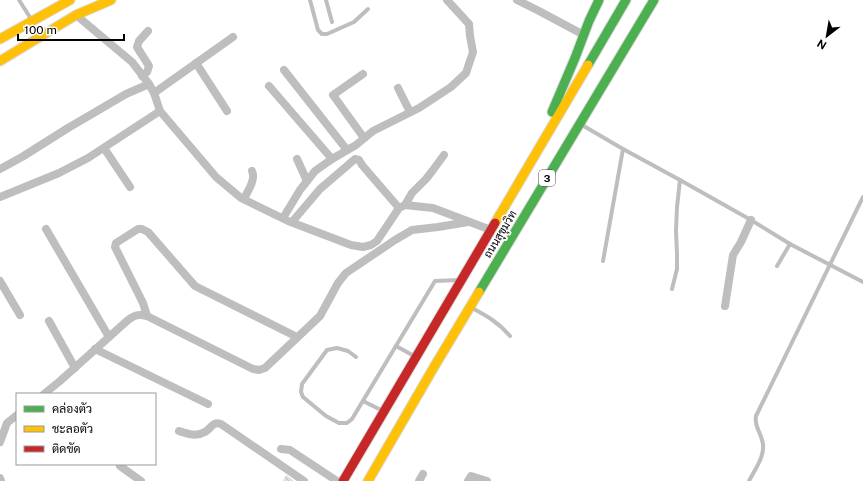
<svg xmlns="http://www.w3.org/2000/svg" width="863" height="481" font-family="'Public Sans',Sarabun,sans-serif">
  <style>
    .building { fill: url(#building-back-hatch) }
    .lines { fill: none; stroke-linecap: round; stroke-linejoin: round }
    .fast-casing { stroke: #dbdbdb; stroke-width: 11 }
    .slow-casing { stroke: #dbdbdb; stroke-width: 11 }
    .jam-casing { stroke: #dbdbdb; stroke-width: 11 }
    .lane { stroke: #bebebe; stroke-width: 4 }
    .street { stroke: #bebebe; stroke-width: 8 }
    .fast { stroke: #4caf50; stroke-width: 9 }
    .slow { stroke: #ffc107; stroke-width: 9 }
    .jam { stroke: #c62828; stroke-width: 9 }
    .labels { text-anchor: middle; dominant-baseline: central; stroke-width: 3.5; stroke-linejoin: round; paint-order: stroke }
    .shield { fill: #fff; stroke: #4c4c4c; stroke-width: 1 }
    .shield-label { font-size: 10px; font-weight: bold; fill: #000 }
    .street-label { font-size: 11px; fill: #000; stroke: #fff }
  </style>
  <defs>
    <pattern id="building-back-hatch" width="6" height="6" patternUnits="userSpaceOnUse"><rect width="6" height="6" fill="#dfdfdf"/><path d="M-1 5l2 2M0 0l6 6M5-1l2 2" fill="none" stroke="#bebebe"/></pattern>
  </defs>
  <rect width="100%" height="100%" fill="#fff"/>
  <path class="building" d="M286,475L294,481H283Z"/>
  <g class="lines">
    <defs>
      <g id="fast">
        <path d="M588,65L626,0"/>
        <path d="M552,112L575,58L589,21L599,0"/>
        <path d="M479,292L654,0"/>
      </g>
      <g id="slow">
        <path d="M0,39L70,0"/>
        <path d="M0,61L76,15L111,0"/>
        <path d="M495,223L588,65"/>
        <path d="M368,481L434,367L479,292"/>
      </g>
      <path id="jam" d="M343,481L495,223"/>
    </defs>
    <use href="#fast" class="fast-casing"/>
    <use href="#slow" class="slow-casing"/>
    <use href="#jam" class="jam-casing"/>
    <g class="lane">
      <path d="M19,0L31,19"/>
      <path d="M310,0L318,30L322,34H327L354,22L368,9"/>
      <path d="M326,0L332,22"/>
      <path d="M582,125L623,149L680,180L751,220L790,244L863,282"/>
      <path d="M603,261L623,149"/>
      <path d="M777,266L790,244"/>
      <path d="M672,289L677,269V254L676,231L677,207L680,180"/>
      <path d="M472,308C487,316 498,322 510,336"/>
      <path d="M396,346L414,356"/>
      <path d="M356,357L348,351L337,348L327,350L302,384L301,392L303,397L326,416L339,423H347L352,419L435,281L459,280"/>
      <path d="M363,401L381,410"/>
      <path d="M749,481C755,469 767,454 762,440C760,431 754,426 756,416L863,197"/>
    </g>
    <g class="street">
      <path d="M517,0L539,11L584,35"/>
      <path d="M76,15L132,62L149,84L154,93L160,111L216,177L241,198L288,221L351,245L363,247L371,245L377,241L399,208L405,205L433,208L491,230"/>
      <path d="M196,63L227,111"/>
      <path d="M284,70L347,150"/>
      <path d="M363,74L333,95L364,138"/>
      <path d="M142,76L147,72L149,66L137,47L139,41L148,31"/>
      <path d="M269,86L332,159"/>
      <path d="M398,88L410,112"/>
      <path d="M154,93L233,37"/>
      <path d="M104,148L130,187"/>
      <path d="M297,159L307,181"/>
      <path d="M0,169L22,157L68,128L126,94L149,84"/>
      <path d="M0,197L59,173L88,158L160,111"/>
      <path d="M244,199C248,190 256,180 252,171"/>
      <path d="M405,205L412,193L426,179L433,170L444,155"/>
      <path d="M283,218L300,190L315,171L332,159L356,145L373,131L419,108L451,87L466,73L473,52L470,36L469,24L447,0"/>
      <path d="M292,222L320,189L355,159L359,160L362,165L399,208"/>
      <path d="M46,229L109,337"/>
      <path d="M0,281L20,315"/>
      <path d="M725,306L733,255L741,242L751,220"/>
      <path d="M147,316L143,303L115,247L116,243L138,229H142L148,232L195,286L297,337"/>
      <path d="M49,321L75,368"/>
      <path d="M95,349L208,404"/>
      <path d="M44,394L60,381L128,320C135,315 138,314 147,316L253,369L259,370L265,368L320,316L338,283L346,273L395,240L412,230L438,227L468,222"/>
      <path d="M179,431C188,434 196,437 205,432C212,428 212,421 221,424L304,481"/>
      <path d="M0,442L7,423L17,415"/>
      <path d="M281,449L290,450L337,481"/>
      <path d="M120,466L141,481"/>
      <path d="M0,478L1,481"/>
      <path d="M419,481L423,474"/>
      <path d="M468,481L471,476L487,481"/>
    </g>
    <use href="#fast" class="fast"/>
    <use href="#slow" class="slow"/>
    <use href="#jam" class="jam"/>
  </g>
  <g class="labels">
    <rect class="shield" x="539" y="170" width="16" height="16" rx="3"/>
    <g class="shield-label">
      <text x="547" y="178">3</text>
    </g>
    <g class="street-label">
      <text transform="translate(500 234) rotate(-59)">ถนนสุขุมวิท</text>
    </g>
  </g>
  <rect x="16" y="393" width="140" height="72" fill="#ffffff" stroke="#999999"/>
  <rect x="24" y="406" width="20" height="6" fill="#4caf50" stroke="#999999"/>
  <text x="52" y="413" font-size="12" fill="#000000">คล่องตัว</text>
  <rect x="24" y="426" width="20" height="6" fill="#ffc107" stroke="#999999"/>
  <text x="52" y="433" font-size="12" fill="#000000">ชะลอตัว</text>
  <rect x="24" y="446" width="20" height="6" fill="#c62828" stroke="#999999"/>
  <text x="52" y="453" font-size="12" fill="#000000">ติดขัด</text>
  <g transform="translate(827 36) rotate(211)" stroke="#ffffff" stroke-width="3" paint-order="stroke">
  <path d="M0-3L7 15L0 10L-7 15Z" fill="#000000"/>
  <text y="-6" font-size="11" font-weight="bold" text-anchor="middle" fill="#000000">N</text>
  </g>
  <path d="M18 34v6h106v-6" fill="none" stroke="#000000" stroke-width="2"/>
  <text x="24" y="34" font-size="12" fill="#000000" stroke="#ffffff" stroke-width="3" paint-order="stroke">100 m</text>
</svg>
